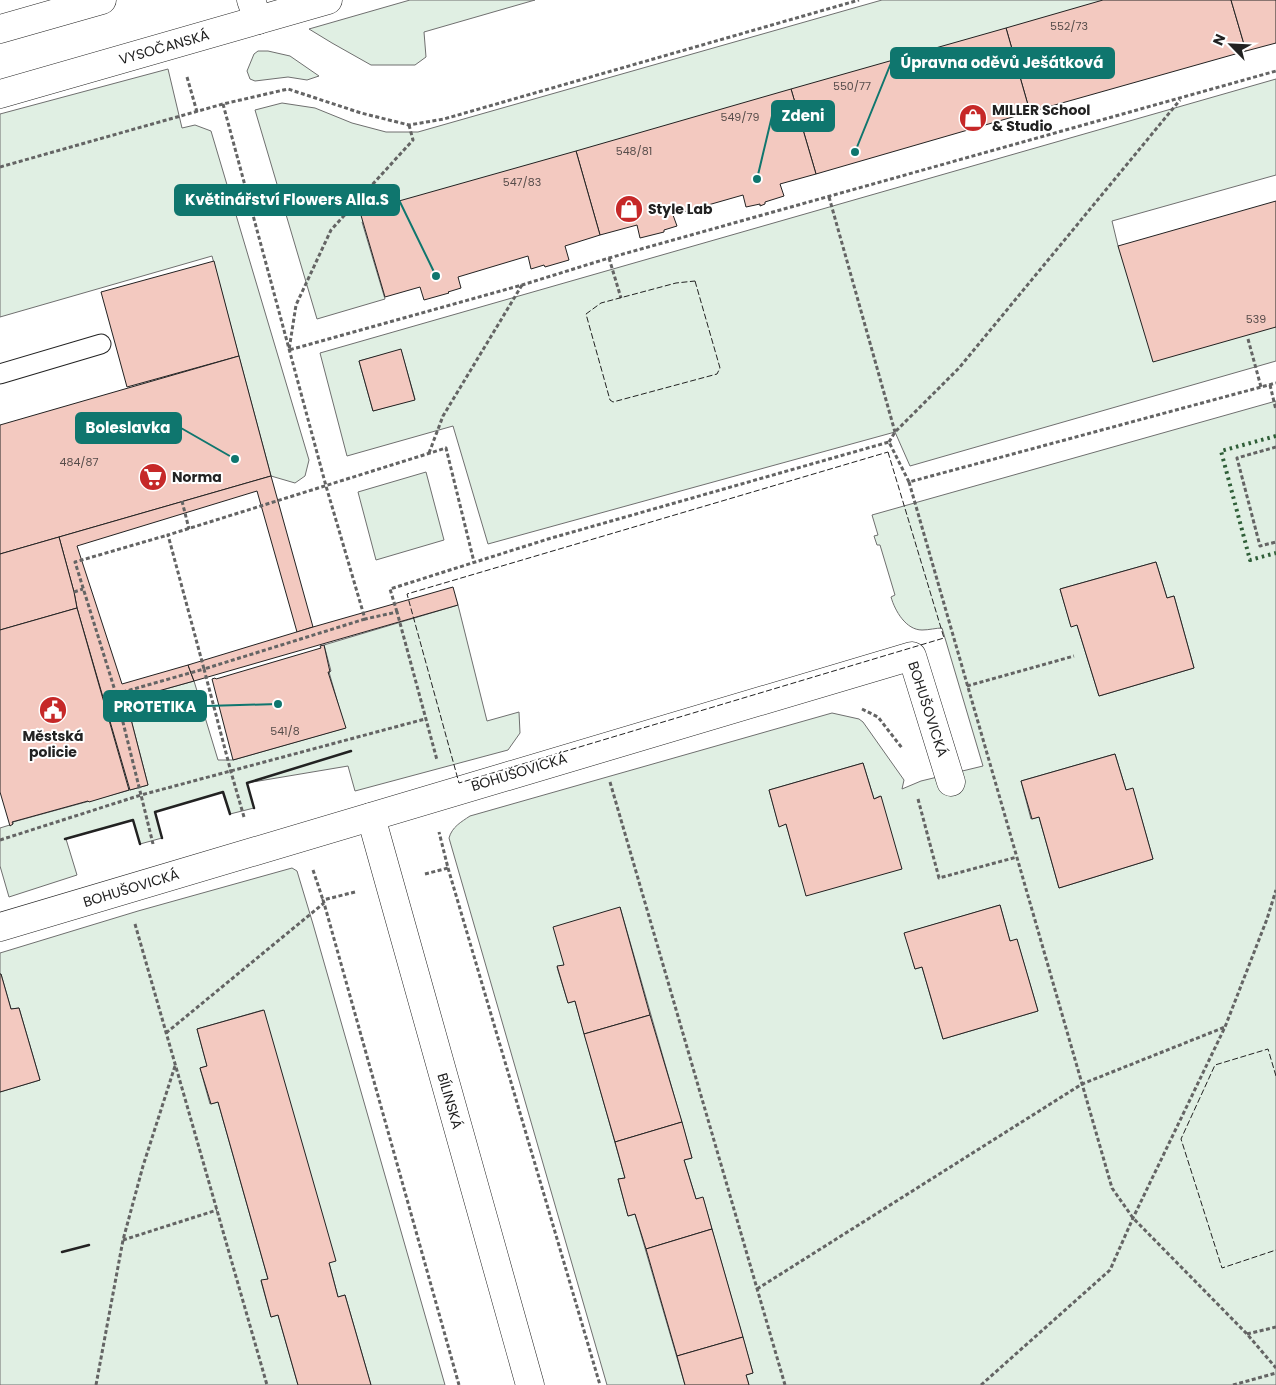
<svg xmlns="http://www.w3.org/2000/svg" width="1276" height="1385" font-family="Poppins,sans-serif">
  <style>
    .green { fill: #e0efe3; stroke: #6f6f6f; fill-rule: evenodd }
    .building { fill: #f3c9c0; stroke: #222 }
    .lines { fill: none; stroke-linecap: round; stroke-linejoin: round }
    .lane-casing { stroke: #222; stroke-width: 21 }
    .street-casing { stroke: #222; stroke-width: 29 }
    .secondary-casing { stroke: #222; stroke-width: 29 }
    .path { stroke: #646464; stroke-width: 3; stroke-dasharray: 4 2.5; stroke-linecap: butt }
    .lane { stroke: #fff; stroke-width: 19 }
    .street { stroke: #fff; stroke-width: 28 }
    .secondary { stroke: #fff; stroke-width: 28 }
    .hedge { stroke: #2f5e38; stroke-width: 4; stroke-dasharray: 2.5 4; stroke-linecap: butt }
    .fence { stroke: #222; stroke-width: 1; stroke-dasharray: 6 2.5; stroke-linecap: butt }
    .wall { stroke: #222; stroke-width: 2.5 }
    .labels { text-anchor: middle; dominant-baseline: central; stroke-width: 4; stroke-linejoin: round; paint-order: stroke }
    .number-label { font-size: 11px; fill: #564c4a }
    .street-label { font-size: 14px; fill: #222; stroke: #fff }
    .poi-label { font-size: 14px; font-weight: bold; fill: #222; stroke: #fff; text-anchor: start }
    .leader { fill: none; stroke: #0f766e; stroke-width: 2 }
    .callout-dot { fill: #0f766e; stroke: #fff; stroke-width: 2 }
    .callout { fill: #0f766e; stroke: #0f766e; stroke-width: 2 }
    .callout-label { font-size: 15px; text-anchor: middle; font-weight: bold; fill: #fff }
  </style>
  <rect width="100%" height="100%" fill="#fff"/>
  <g class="green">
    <path d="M410,0H535L424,32L426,57L415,65H371L332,43L309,29Z"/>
    <path d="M882,0H1138L470,190L362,222L385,299L317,319L255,110L282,103L315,108L352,123L386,132H418Z"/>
    <path d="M258,51H268L290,56L319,76L307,80L288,77L255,81L250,79L247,71L254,54Z"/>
    <path d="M168,69L182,128L195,125L211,131L309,460L305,476L295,483L271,476L212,256L0,317V114Z"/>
    <path d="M1276,79V175L1112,221L1118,246L1276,327V361L910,466L895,432L488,544L453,426L347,456L320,353ZM401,350L415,399L373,411L359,361Z"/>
    <path d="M1276,401V1385H749L746,1375L753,1373L703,1198L696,1199L684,1160L692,1158L620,907L564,965L557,967L568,1003L575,1001L625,1178L618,1179L628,1216L635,1214L685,1385H607L449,838C452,827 461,822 470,816L832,713L859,719L863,722L904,780L902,789L921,781L983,766L942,628C936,628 929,630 922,630C906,630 895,611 891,597L895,595L880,545H877L874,536L878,535L872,515ZM1156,562L1167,598L1174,596L1194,668L1099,696L1077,625L1071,626L1060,589ZM1115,754L1126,790L1133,789L1153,859L1059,888L1039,817L1031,819L1021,781ZM863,763L874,799L880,796L807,896L786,824L779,826L769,790ZM1000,905L1010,941L1017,940L1038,1011L943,1039L922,967L915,969L905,933Z"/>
    <path d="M426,472L444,540L376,560L358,492Z"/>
    <path d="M458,605L487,721L519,712L520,733L508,750L355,791L348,766L247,783L254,808L230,814L223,792L155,812L162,838L140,844L133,820L66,839L77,875L9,897L0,866V828L13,824V822L148,785L126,700L194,681L218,760H233L345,728L329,672L331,671L324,645Z"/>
    <path d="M292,868L297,871L313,924L445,1385H371L345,1295L338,1297L263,1010L197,1029L207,1066L200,1068L210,1104L218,1102L268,1279L261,1281L271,1317L278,1315L298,1385H0V1092L40,1080L19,1008L11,1009L1,974H0V953L138,911Z"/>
  </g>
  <g class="building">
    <path d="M1103,0H1231L1246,51L1030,112L1006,28Z"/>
    <path d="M1231,0H1276V43L1246,51Z"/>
    <path d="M1006,28L1030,112L816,174L791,89Z"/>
    <path d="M791,89L816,174L780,184L784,196L765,202V204L760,206V204L746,207L743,195L673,215L677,226L664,230V232L640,238L637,225L600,235L576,151Z"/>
    <path d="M576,151L600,235L565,246L569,260L545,267L544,265L531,269L528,256L458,277L461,288L448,292L449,293L424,300L420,287L385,297L360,212Z"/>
    <path d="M1276,201V327L1153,362L1118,246Z"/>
    <path d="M214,261L239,356L127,387L101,292Z"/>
    <path d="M401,349L415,400L373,411L359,361Z"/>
    <path d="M239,356L271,476L0,554V425Z"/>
    <path d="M271,476L313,627L297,632L257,491L77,546L122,684L188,665L194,681L126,700L148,785L130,790L77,608L74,592L59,537Z"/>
    <path d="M59,537L74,592L77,608L0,630V554Z"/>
    <path d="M1156,562L1167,598L1174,596L1194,668L1099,696L1077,625L1071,627L1060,589Z"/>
    <path d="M453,587L458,605L194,681L188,665L313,627Z"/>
    <path d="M77,608L129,790L89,802L88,801L12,822L13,824L10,826L0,792V630Z"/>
    <path d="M324,645L330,672H328L346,728L233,760L212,679L215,678L216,679L321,648L320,646Z"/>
    <path d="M1115,754L1126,790L1133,788L1153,859L1059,888L1039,817L1032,819L1021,781Z"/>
    <path d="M863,763L874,799L881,796L902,869L806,896L786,824L779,827L769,790Z"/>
    <path d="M1000,905L1010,941L1017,939L1038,1011L943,1039L922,967L915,969L904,933Z"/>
    <path d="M620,907L650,1015L584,1034L575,1001L568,1003L557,966L564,965L553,927Z"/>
    <path d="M0,974H1L11,1009L19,1008L40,1080L0,1092Z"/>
    <path d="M264,1010L336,1261L329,1263L338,1297L345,1295L371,1385H298L278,1315L271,1317L261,1280L268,1279L218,1102L211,1104L200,1068L207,1066L197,1029Z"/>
    <path d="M650,1015L682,1122L615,1142L584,1034Z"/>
    <path d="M682,1122L692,1158L684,1160L696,1199L703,1197L712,1229L646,1249L635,1214L628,1216L618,1179L625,1178L615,1142Z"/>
    <path d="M712,1229L743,1337L677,1356L646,1249Z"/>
    <path d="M743,1337L753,1373L746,1375L749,1385H685L677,1356Z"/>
  </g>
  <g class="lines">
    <defs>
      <path id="lane" d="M0,374L101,344"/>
      <g id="street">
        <path d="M251,0L258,20"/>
        <path d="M371,817L530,1385"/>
        <path d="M0,927L912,656L951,782"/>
      </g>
      <g id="secondary">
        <path d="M0,29L102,0"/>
        <path d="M0,94L328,0"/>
      </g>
    </defs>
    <use href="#lane" class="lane-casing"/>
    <use href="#street" class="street-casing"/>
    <use href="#secondary" class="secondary-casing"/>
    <g class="path">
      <path d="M187,77L197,112"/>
      <path d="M223,104L326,486L365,619L397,612L437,760"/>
      <path d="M409,125L413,140L331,230L296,305L289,350L522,285L609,258L1276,71"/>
      <path d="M0,167L223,104L288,89L361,113L409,125L444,119L859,0"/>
      <path d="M829,197L895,432"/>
      <path d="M609,258L621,298"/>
      <path d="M1248,339L1261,387"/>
      <path d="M1270,385L1276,410"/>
      <path d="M889,442L895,432L959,368L1180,100"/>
      <path d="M1276,447L1237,458L1260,546L1276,542"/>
      <path d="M429,453L443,416L522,285"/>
      <path d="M909,482L1112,1188L1133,1218L1247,1334L1276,1368"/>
      <path d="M182,501L189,529"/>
      <path d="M74,592L83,589"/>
      <path d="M397,612L390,589L548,539L889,442L909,482L1276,383"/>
      <path d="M365,619L204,669L168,535L446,448L474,562"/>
      <path d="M967,686L1074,656"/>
      <path d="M116,694L75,562L168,535"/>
      <path d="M862,709L878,717L902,748"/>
      <path d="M610,782L785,1385"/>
      <path d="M918,799L939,878L1017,857"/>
      <path d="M244,817L231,772L204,669L116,694L141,795L425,719"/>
      <path d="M0,840L141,795L153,844"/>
      <path d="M448,868L600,1385"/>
      <path d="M313,870L323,900"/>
      <path d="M425,874L448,868L439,832"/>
      <path d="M355,892L323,900L324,903L459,1385"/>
      <path d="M135,924L267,1385"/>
      <path d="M166,1033L324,903"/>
      <path d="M123,1240L217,1210"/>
      <path d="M757,1289L1082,1084L1225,1027"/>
      <path d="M1247,1334L1276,1327"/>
      <path d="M96,1385L123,1240L143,1166L175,1066"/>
      <path d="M981,1385L1110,1270L1133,1218L1225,1027L1267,919L1276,890"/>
      <path d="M1233,1385L1276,1373"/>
    </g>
    <use href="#lane" class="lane"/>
    <use href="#street" class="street"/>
    <use href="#secondary" class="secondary"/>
    <path class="hedge" d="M1276,436L1221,451L1250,560L1276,553"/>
    <g class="fence">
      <path d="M695,281L720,368L717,374L613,402L610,400L586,314L601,303L676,283Z"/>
      <path d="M888,452L944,638L459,783L407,594Z"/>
      <path d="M1276,1076L1268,1049L1215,1065L1181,1139L1222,1268L1276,1250"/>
    </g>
    <g class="wall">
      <path d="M254,808L247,783L351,751"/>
      <path d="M162,838L155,812L223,792L230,814"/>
      <path d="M65,839L133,820L140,844"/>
      <path d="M62,1252L89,1245"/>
    </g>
  </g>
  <defs>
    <symbol id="shop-disc" viewBox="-11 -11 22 22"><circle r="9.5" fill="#c62828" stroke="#fff"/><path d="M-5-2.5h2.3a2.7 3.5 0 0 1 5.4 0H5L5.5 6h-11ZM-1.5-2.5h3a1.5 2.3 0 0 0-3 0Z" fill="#fff"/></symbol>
    <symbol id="supermarket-disc" viewBox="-11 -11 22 22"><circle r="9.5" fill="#c62828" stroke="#fff"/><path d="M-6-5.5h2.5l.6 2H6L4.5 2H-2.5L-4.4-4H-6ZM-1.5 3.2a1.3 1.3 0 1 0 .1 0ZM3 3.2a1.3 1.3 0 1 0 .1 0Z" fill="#fff"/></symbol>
    <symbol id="civic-disc" viewBox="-11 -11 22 22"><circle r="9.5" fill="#c62828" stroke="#fff"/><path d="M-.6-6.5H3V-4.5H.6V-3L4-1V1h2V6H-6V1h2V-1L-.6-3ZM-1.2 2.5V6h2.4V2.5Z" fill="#fff"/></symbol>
  </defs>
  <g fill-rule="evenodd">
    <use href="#shop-disc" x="957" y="102" width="32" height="32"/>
    <use href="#shop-disc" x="613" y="193" width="32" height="32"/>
    <use href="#supermarket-disc" x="137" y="461" width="32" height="32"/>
    <use href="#civic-disc" x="37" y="694" width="32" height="32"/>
  </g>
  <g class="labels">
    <g class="number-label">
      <text x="1069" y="26">552/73</text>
      <text x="852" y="86">550/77</text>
      <text x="740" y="117">549/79</text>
      <text x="634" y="151">548/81</text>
      <text x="522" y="182">547/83</text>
      <text x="1256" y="319">539</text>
      <text x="79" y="462">484/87</text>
      <text x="285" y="731">541/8</text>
    </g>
    <g class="street-label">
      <text transform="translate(164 47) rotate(-16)">VYSOČANSKÁ</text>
      <text transform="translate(928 709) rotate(72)">BOHUŠOVICKÁ</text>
      <text transform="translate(519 772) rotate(-17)">BOHUŠOVICKÁ</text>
      <text transform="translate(131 888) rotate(-17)">BOHUŠOVICKÁ</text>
      <text transform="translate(450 1101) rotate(74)">BÍLINSKÁ</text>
    </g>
    <g class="poi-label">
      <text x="992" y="110">MILLER School<tspan x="992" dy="16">&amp; Studio</tspan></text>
      <text x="648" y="209">Style Lab</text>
      <text x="172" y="477">Norma</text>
      <text x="53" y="736" text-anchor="middle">Městská<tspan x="53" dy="16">policie</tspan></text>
    </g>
  </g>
  <path class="leader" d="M855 152L891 63M757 179L772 116M436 276L399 200M235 459L181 428M278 704L206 706"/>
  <g class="callout-dot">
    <circle cx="855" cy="152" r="5"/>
    <circle cx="757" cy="179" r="5"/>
    <circle cx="436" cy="276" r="5"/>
    <circle cx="235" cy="459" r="5"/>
    <circle cx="278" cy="704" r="5"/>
  </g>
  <g class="callout">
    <rect x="891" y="48" width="223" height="30" rx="5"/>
    <rect x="772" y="101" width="62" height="30" rx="5"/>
    <rect x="175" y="185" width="224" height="30" rx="5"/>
    <rect x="76" y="413" width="105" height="30" rx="5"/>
    <rect x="104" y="691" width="102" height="30" rx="5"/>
  </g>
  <g class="callout-label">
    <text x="1002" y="68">Úpravna oděvů Ješátková</text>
    <text x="803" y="121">Zdeni</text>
    <text x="287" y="205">Květinářství Flowers Alla.S</text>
    <text x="128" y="433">Boleslavka</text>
    <text x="155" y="712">PROTETIKA</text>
  </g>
  <g transform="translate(1231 45) rotate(294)" stroke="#ffffff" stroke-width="4" paint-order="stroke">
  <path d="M0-4L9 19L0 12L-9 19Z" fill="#222222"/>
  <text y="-8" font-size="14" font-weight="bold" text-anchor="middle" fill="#222222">N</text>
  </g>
</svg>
